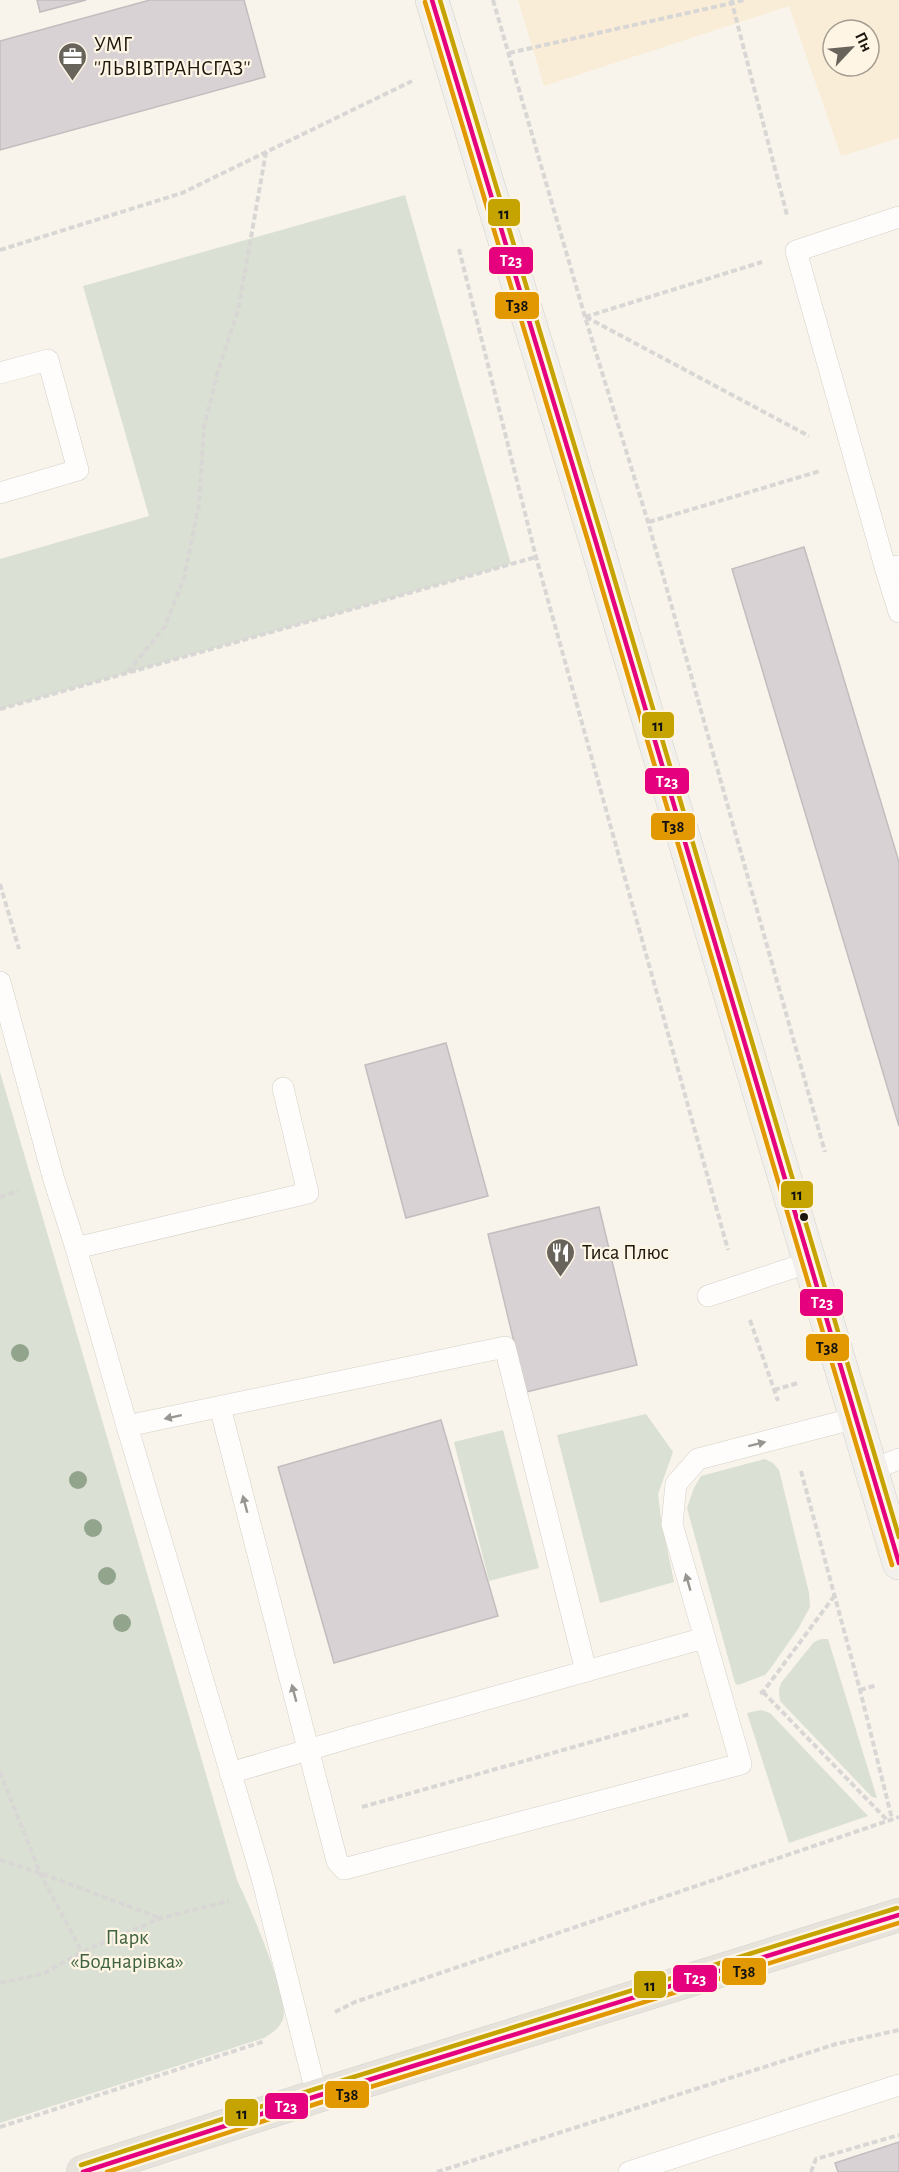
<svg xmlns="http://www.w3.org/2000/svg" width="899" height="2172" font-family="'Alegreya Sans',sans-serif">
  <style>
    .built { fill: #f9edd7; fill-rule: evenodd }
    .green { fill: #dae0d3 }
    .building { fill: #d8d2d4; stroke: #c2bdbe; stroke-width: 1.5 }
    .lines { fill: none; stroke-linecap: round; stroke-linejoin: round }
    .lane-casing { stroke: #d4d0c7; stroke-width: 22 }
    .secondary-casing { stroke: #d4d0c7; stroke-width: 34 }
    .primary-casing { stroke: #d4d1cc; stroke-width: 34 }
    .path { stroke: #d9d7d5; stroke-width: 4; stroke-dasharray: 6 3; stroke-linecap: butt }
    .lane { stroke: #fefdfc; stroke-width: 21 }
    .secondary { stroke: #f2f0ec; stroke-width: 33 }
    .primary { stroke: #e6e3dc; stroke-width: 33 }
    .bus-1-casing { stroke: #fef5e5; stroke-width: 9 }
    .bus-2-casing { stroke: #fef5e5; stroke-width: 9 }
    .bus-3-casing { stroke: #fef5e5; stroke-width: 9 }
    .bus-1 { stroke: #e5007d; stroke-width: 4.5 }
    .bus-2 { stroke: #e19801; stroke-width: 4.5 }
    .bus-3 { stroke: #c5a402; stroke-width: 4.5 }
    .tree { fill: #92a48c }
    .oneway { fill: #989691 }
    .bus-dot { fill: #1c170e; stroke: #fef5e5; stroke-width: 2 }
    .labels { text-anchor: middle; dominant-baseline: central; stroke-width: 4.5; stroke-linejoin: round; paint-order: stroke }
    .poi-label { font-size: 21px; fill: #1c170e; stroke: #fef5e5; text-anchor: start }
    .park-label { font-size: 21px; fill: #3e623e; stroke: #fef5e5 }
    .line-badge { stroke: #fef5e5; stroke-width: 2 }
    .badge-label { font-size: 16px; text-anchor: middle; font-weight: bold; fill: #fff }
    .pale-badge-label { font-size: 16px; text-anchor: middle; font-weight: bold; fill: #111 }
  </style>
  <rect width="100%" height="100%" fill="#f8f4eb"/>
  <path class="built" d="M518,0H899V138L841,156L789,6L544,86ZM833,30H869V66H833Z"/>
  <g class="green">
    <path d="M405,195L511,564L0,709V559L149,516L83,286Z"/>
    <path d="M0,1072L237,1880C248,1903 290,1998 283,2019C279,2029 272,2033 264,2038L0,2123Z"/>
    <path d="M646,1414L673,1452L658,1494L661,1519L674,1582L600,1603L557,1435Z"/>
    <path d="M503,1430L539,1568L489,1581L454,1442Z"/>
    <path d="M765,1459L773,1463L779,1470L809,1593L810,1607L798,1629L770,1669L765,1675L738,1685L735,1683L687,1508L694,1488L701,1476Z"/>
    <path d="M821,1639H828L877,1798L872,1797L780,1701L779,1690L781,1683L814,1642Z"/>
    <path d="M761,1710L770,1713L868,1816L789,1843L747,1713Z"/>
  </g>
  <g class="building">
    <path d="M37,0H86L40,12Z"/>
    <path d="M150,0H244L265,77L0,150V41Z"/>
    <path d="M804,547L899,862V1126L732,569Z"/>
    <path d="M446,1043L488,1196L406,1218L365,1065Z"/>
    <path d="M599,1207L637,1365L526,1392L488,1234Z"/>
    <path d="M441,1420L498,1616L334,1663L278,1467Z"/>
    <path d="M899,2142V2172H838L835,2163Z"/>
  </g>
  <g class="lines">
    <defs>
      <g id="lane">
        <path d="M0,373L48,360L78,470L0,493"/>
        <path d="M898,566L886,570L899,612"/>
        <path d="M886,570L796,251L899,217"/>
        <path d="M0,982L54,1180L76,1248L127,1426L262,1878L317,2096"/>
        <path d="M76,1248L308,1193L283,1088"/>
        <path d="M708,1296L810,1262"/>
        <path d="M220,1407L337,1861L344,1869L741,1764L672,1524L676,1484L698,1459L856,1418"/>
        <path d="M127,1426L505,1347L586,1671"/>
        <path d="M871,1470L899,1459"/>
        <path d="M230,1773L352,1737L704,1638"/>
        <path d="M629,2172L899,2085"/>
      </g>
      <path id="secondary" d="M432,0L595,539L899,1563"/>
      <path id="primary" d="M83,2172L317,2096L899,1915"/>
    </defs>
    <use href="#lane" class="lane-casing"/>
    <use href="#secondary" class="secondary-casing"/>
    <use href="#primary" class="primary-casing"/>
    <g class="path">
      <path d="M493,0L585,317L648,522L825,1152"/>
      <path d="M731,0L732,3L744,0"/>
      <path d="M509,53L732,3L787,215"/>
      <path d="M459,249L536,557L728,1250"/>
      <path d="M0,250L182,193L412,81"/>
      <path d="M585,317L762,262"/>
      <path d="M586,317L809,436"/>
      <path d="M649,522L820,471"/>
      <path d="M128,672L165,626L184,578L199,505L204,427L218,371L238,311L266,152"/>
      <path d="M0,709L536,557"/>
      <path d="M0,884L19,949"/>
      <path d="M0,1197L19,1191"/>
      <path d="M750,1320L778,1401"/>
      <path d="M774,1390L798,1383"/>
      <path d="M801,1471L860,1690L892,1819"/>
      <path d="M860,1690L877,1685"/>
      <path d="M763,1692L887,1820"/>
      <path d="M760,1693L763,1692L835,1595"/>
      <path d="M0,1772L40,1873L82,1952"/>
      <path d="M362,1807L690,1714"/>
      <path d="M0,1860L40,1873L160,1918"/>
      <path d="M0,1983L43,1974L82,1952L161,1918L229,1901"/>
      <path d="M335,2012L355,2002L899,1817"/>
      <path d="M0,2127L265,2041"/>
      <path d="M437,2172L836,2044L899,2030"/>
      <path d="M811,2172L816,2159L899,2135"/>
    </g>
    <use href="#lane" class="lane"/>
    <use href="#secondary" class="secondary"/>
    <use href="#primary" class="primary"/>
    <defs>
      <g id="bus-1">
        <path d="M432,0L595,539L899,1563"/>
        <path d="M83,2172L317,2096L899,1915"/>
      </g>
      <g id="bus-2">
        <path d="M425,2L588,541L892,1565"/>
        <path d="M107,2172L319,2103L899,1923"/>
      </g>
      <g id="bus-3">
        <path d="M440,0L602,537L899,1537"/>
        <path d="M81,2165L315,2089L897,1908"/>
      </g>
    </defs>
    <use href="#bus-1" class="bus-1-casing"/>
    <use href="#bus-2" class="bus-2-casing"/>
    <use href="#bus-3" class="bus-3-casing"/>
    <use href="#bus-1" class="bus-1"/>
    <use href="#bus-2" class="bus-2"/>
    <use href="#bus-3" class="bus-3"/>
  </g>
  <g class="tree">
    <circle cx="20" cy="1353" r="9"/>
    <circle cx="78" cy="1480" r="9"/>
    <circle cx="93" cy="1528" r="9"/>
    <circle cx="107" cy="1576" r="9"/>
    <circle cx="122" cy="1623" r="9"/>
  </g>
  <defs><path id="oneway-solid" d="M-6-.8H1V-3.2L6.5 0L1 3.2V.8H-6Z" transform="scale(1.5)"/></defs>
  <g class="oneway">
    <use href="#oneway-solid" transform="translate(173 1417) rotate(168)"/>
    <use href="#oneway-solid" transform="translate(757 1444) rotate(-14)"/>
    <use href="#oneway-solid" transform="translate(245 1504) rotate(-105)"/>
    <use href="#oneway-solid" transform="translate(688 1582) rotate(-106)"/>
    <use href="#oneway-solid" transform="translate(294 1693) rotate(-105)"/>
  </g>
  <defs>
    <symbol id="office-pin" viewBox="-11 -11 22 30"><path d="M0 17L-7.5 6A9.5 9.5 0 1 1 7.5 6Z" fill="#69645b" stroke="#fef5e5"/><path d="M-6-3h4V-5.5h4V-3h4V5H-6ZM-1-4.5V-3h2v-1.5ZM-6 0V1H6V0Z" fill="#fff"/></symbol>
    <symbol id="restaurant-pin" viewBox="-11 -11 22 30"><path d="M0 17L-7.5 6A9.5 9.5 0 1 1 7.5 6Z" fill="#69645b" stroke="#fef5e5"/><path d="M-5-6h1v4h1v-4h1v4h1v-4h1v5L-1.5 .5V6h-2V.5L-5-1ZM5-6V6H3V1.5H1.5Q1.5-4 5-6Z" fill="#fff"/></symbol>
  </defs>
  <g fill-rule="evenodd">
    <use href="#office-pin" x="56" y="40" width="33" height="45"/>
    <use href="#restaurant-pin" x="544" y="1236" width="33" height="45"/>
  </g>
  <circle class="bus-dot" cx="804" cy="1217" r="5"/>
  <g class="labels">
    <g class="poi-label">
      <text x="94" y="44">УМГ<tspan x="94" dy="24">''ЛЬВІВТРАНСГАЗ''</tspan></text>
      <text x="582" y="1252">Тиса Плюс</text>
    </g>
    <g class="park-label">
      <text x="127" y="1937">Парк<tspan x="127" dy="24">«Боднарівка»</tspan></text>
    </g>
  </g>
  <g class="line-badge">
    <rect x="487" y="198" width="34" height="29" rx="6" fill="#c5a402"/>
    <rect x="488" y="246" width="46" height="29" rx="6" fill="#e5007d"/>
    <rect x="494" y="291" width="46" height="29" rx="6" fill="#e19801"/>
    <rect x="641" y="711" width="34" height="28" rx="6" fill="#c5a402"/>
    <rect x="644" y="767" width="46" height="28" rx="6" fill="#e5007d"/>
    <rect x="650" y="812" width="46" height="29" rx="6" fill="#e19801"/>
    <rect x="780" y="1180" width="34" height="29" rx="6" fill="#c5a402"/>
    <rect x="799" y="1288" width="45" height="29" rx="6" fill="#e5007d"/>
    <rect x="805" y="1333" width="45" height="29" rx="6" fill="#e19801"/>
    <rect x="721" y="1957" width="46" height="29" rx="6" fill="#e19801"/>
    <rect x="672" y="1964" width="46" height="29" rx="6" fill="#e5007d"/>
    <rect x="633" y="1970" width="34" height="29" rx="6" fill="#c5a402"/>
    <rect x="324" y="2080" width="46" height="29" rx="6" fill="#e19801"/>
    <rect x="264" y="2092" width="45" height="28" rx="6" fill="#e5007d"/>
    <rect x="224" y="2098" width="35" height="29" rx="6" fill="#c5a402"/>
  </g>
  <g class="badge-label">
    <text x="511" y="266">Т23</text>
    <text x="667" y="787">Т23</text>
    <text x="822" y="1308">Т23</text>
    <text x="695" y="1984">Т23</text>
    <text x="286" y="2112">Т23</text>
  </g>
  <g class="pale-badge-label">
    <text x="504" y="219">11</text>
    <text x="517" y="311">Т38</text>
    <text x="658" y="731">11</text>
    <text x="673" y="832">Т38</text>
    <text x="797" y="1200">11</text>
    <text x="827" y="1353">Т38</text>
    <text x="744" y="1977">Т38</text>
    <text x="650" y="1991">11</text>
    <text x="347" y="2100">Т38</text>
    <text x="242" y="2119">11</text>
  </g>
  <g transform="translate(851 48) rotate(64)"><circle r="28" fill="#fef5e5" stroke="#a49c8f" stroke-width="1.5"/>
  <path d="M0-4.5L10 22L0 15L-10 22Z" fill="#69645b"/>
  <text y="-9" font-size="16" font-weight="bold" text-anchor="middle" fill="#1c170e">Пн</text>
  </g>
</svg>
